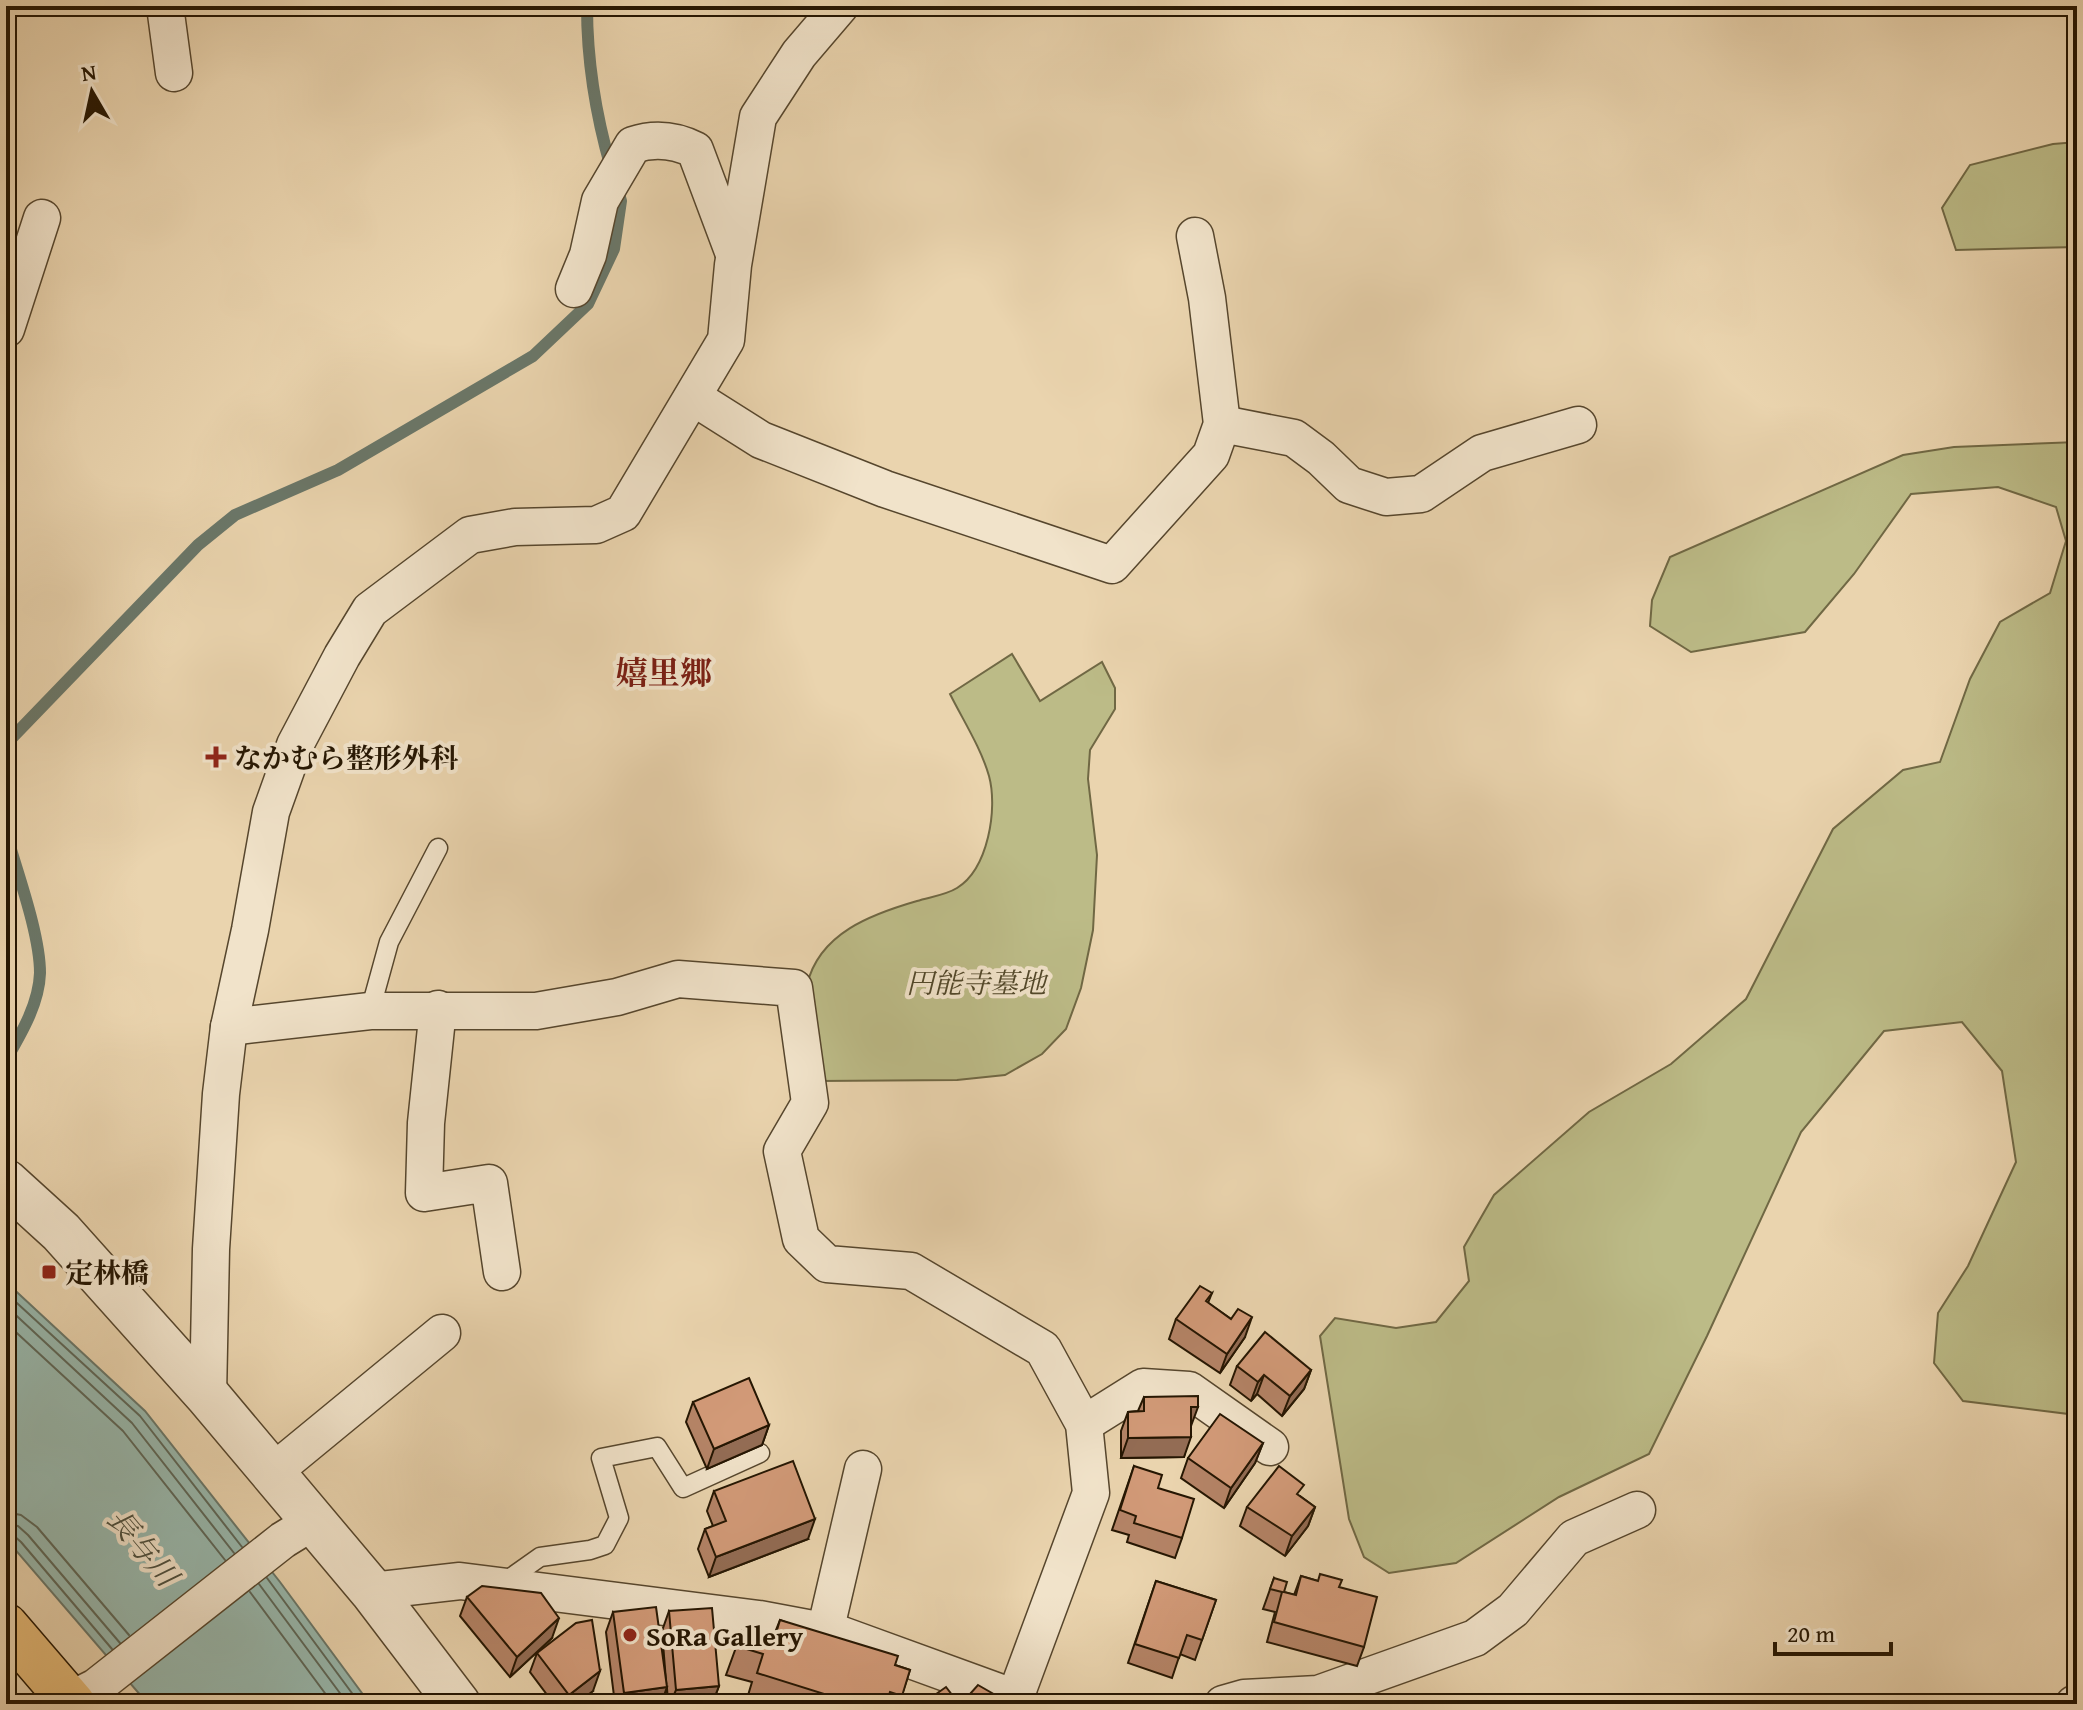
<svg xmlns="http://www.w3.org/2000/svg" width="2083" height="1710" font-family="'Gentium Book Plus','Noto Serif JP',serif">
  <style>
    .green { fill: #bcbb87; stroke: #706844; stroke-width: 2 }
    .water { fill: #98b8ad; stroke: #6a7769; stroke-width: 2 }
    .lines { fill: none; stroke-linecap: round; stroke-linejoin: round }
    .shore { stroke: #5e6758; stroke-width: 2 }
    .stream { stroke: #6a7769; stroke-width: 12 }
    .service-casing { stroke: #56462d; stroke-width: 21 }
    .minor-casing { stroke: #56462d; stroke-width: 39 }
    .tertiary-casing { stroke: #56462d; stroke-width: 47 }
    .primary-casing { stroke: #251602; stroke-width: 47 }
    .service { stroke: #f1e3ca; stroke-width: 18 }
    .minor { stroke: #f1e3ca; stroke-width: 36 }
    .tertiary { stroke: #f1e3ca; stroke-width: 44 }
    .primary { stroke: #e5ba77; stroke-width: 44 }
    .wall { fill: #b58467; stroke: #251602; stroke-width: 2; fill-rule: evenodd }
    .shaded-wall { fill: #936c54; stroke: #251602; stroke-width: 2 }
    .building { fill: #d29a78; stroke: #251602; stroke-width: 2 }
    .poi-dot { fill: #8f2418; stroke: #f1e3ca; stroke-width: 3 }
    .labels { text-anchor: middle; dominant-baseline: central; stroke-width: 8; stroke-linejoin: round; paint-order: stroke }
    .poi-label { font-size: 28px; font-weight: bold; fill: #251602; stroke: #f1e3ca; text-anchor: start }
    .park-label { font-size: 28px; font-style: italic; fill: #52482a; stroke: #f1e3ca }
    .water-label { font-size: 30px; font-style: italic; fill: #4d4f3e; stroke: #f1e3ca }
    .quarter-label { font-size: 32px; font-weight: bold; fill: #7a1f14; stroke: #f1e3ca }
  </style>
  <rect width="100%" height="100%" fill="#ead4ae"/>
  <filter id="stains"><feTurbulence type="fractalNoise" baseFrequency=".0025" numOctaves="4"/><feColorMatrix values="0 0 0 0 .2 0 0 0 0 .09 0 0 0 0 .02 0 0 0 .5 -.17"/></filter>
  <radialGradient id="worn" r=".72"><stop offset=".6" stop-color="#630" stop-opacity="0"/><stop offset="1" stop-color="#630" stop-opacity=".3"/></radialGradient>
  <g class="green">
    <path d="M2077,142V247L1956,250L1942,208L1970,165L2053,144Z"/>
    <path d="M2077,442V1415L1963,1401L1934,1363L1938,1313L1968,1266L2016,1162L2002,1071L1962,1022L1884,1031L1801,1132L1707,1336L1649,1454L1559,1497L1456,1563L1389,1573L1364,1557L1349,1519L1320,1336L1335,1318L1396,1328L1436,1322L1469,1281L1464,1247L1494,1195L1589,1112L1671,1064L1746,999L1833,829L1903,770L1940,762L1970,679L2000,622L2050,593L2066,541L2056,507L1998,487L1911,494L1854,574L1805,632L1691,652L1650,626L1652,600L1670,557L1903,455L1954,447Z"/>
    <path d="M1012,654L1040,701L1102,662L1115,688V709L1090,750L1088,779L1097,855L1093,930L1081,988L1066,1029L1042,1054L1005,1075L957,1080L819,1081C816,1062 803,1000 807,985C819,933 872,914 917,901C930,897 946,895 957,888C988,869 998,809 989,776C981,748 963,720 950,694Z"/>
  </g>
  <path class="water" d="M6,1282L145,1411L280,1582L370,1704H148L6,1539Z"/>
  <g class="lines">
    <g class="shore">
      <path d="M6,1293L140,1416L242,1547"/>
      <path d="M6,1306L132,1423L234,1553"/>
      <path d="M6,1323L123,1431L225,1560"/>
      <path d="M6,1512L21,1515L37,1527L129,1635"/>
      <path d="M6,1524L18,1526L28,1535L120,1643"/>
      <path d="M6,1534L13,1535L21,1542L112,1649"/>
      <path d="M267,1578L360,1704"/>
      <path d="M259,1584L348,1704"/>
      <path d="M250,1592L333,1704"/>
    </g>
    <g class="stream">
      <path d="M587,6C587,61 596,116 611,168"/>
      <path d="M6,744L198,545L235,515L338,470L533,356L588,304L614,249L621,201L617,186"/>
      <path d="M6,833C17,872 40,934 40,973C39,1004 21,1034 6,1060"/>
    </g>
    <defs>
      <g id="service">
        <path d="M370,1011L389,942L438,848"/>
        <path d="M502,1584L540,1557L590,1550L605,1545L619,1518L601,1458L657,1447L683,1488L760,1453"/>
      </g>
      <g id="minor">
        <path d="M165,6L174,73"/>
        <path d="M574,289L588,255L600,201L633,145C654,138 675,140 695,150L734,254"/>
        <path d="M6,329L42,218"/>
        <path d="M693,397L761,440L885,489L1112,565L1211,455L1222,424L1207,298L1195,236"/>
        <path d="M1222,424L1294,438L1321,458L1349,485L1386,497L1421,494L1482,453L1578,425"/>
        <path d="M438,1009L426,1123L424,1193L489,1183L502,1272"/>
        <path d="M229,1027L370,1011H536L617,997L678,979L794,988L810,1103L782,1151L801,1239L827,1264L911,1271L1043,1349L1084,1424L1091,1493L1015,1698"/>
        <path d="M208,1396L211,1249L221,1094L229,1027L250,930L271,812L295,745L342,656L370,610L470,535L515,527L596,525L623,513L726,340L733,265L758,117L799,54L840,6"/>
        <path d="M1084,1424L1143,1387L1189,1390L1270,1447"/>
        <path d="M273,1472L442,1333"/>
        <path d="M372,1591L460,1581L759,1619L839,1634L1015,1698L1022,1704"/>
        <path d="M825,1632L863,1469"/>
        <path d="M62,1704L96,1687L283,1540L314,1521"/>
        <path d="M1223,1704L1244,1698L1318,1694L1475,1638L1513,1610L1574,1538L1637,1510"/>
        <path d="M2074,1704L2077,1703"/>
      </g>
      <path id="tertiary" d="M6,1182L61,1232L208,1396L372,1591L458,1704"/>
      <path id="primary" d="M6,1626L73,1704"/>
    </defs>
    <use href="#service" class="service-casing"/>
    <use href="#minor" class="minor-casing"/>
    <use href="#tertiary" class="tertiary-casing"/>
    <use href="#primary" class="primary-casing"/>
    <use href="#service" class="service"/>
    <use href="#minor" class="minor"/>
    <use href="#tertiary" class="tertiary"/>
    <use href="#primary" class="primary"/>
  </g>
  <g class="wall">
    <path d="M1212,1293L1208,1303L1231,1319L1245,1337L1220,1373L1169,1339L1176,1319Z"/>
    <path d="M1237,1366L1311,1370L1304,1389L1282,1416L1257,1394L1251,1401L1230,1385Z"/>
    <path d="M1144,1397L1191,1426L1184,1457L1121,1458V1431L1128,1412L1138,1411Z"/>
    <path d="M693,1402L769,1425L762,1445L707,1469L686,1422Z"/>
    <path d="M1263,1443L1255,1463L1224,1508L1181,1478L1188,1458Z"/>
    <path d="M1134,1466L1158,1488L1182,1538L1175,1558L1127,1542L1129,1535L1112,1530Z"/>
    <path d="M714,1491L808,1539L709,1577L698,1549L705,1529L713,1526L707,1511Z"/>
    <path d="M1300,1496L1315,1507L1308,1526L1285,1556L1240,1526L1247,1507Z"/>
    <path d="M1301,1576L1339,1587L1364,1647L1357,1666L1267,1642L1275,1612L1263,1609L1274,1578L1284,1592L1294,1595Z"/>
    <path d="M1156,1581L1216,1600L1195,1660L1180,1654L1172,1678L1128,1663Z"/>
    <path d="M467,1597L552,1638L510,1677L460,1616Z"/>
    <path d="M669,1611L719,1686L713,1702L737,1704H615L606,1632L613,1612L666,1681L662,1631ZM667,1688L668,1703L661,1704Z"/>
    <path d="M780,1620L895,1665L910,1670L899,1704H752L746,1702L752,1682L726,1675L742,1631L772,1640Z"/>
    <path d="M537,1653L593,1691L576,1704H554L530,1672Z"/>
  </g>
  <g class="shaded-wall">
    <path d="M1252,1317L1245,1337L1220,1373L1227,1354Z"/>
    <path d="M1311,1370L1304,1389L1282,1416L1290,1396Z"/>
    <path d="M1264,1375L1257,1394L1251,1401L1258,1382Z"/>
    <path d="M1191,1407H1198L1191,1426Z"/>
    <path d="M769,1425L762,1445L707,1469L714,1449Z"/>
    <path d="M1191,1437L1184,1457L1121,1458L1128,1438Z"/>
    <path d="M1263,1443L1255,1463L1224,1508L1231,1488Z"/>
    <path d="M1315,1507L1308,1526L1285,1556L1292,1536Z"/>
    <path d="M815,1519L808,1539L709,1577L716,1557Z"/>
    <path d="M559,1618L552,1638L510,1677L517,1657Z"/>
    <path d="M600,1671L593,1691L576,1704H566L569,1695Z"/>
    <path d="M719,1686L712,1704H670L676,1690Z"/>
    <path d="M667,1687L661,1704H620L624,1693Z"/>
  </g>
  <g class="building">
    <path d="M1200,1286L1212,1293L1206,1301L1231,1319L1238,1309L1252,1317L1227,1354L1176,1319Z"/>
    <path d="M1265,1332L1311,1370L1290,1396L1264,1375L1258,1382L1237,1366Z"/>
    <path d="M749,1378L769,1425L714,1449L693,1402Z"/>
    <path d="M1198,1396V1407H1191V1437L1128,1438V1412L1144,1411V1397Z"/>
    <path d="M1220,1414L1263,1443L1231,1488L1188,1458Z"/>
    <path d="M793,1461L815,1519L716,1557L705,1529L726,1521L714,1491Z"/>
    <path d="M1134,1466L1162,1475L1158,1488L1194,1499L1182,1538L1134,1523L1136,1516L1120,1510Z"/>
    <path d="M1279,1466L1304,1485L1297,1494L1315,1507L1292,1536L1247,1507Z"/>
    <path d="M1320,1574L1342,1580L1339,1587L1377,1597L1364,1647L1274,1622L1282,1592L1270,1589L1274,1578L1287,1582L1284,1592L1296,1595L1301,1576L1318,1581Z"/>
    <path d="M1156,1581L1216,1600L1202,1640L1187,1635L1179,1658L1135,1644Z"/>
    <path d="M482,1586L541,1593L559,1618L517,1657L467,1597Z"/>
    <path d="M656,1607L667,1687L624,1693L613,1612Z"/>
    <path d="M712,1608L719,1686L676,1690L669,1611Z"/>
    <path d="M592,1620L600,1671L569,1695L537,1653L576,1623Z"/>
    <path d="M780,1620L898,1656L895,1665L910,1670L902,1696L890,1692L886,1704H856L757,1673L763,1654L737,1646L742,1631L774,1640Z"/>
    <path d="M978,1685L1011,1704H961Z"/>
    <path d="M946,1687L959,1704H922Z"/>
    <path d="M736,1702L737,1704H648Z"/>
  </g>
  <g class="poi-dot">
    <path d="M212 745h8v8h8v8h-8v8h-8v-8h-8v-8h8z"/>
    <rect x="41" y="1264" width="16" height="16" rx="4"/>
    <circle cx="630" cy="1635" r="8"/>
  </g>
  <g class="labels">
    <g class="poi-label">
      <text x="234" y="757">なかむら整形外科</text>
      <text x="65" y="1272">定林橋</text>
      <text x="646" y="1635">SoRa Gallery</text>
    </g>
    <g class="park-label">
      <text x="976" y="982">円能寺墓地</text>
    </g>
    <g class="water-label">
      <text transform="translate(143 1547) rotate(50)">長与川</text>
    </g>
    <g class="quarter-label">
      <text x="664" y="672">嬉里郷</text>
    </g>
  </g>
  <rect width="2083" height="1710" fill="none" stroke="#ead4ae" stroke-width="32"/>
  <rect x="8" y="8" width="2067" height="1694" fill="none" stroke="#251602" stroke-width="4"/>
  <rect x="16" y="16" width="2051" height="1678" fill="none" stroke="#251602" stroke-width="2"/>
  <g transform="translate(92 92) rotate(351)" stroke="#f1e3ca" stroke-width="6" paint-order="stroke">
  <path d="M0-6L14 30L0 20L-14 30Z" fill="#251602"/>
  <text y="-12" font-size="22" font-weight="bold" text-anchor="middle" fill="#251602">N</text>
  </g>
  <path d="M1775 1642v12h116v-12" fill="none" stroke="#251602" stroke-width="4"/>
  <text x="1787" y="1642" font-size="24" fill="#251602" stroke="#f1e3ca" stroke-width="6" paint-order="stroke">20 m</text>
  <rect width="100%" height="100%" filter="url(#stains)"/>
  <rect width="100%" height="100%" fill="url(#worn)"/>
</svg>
